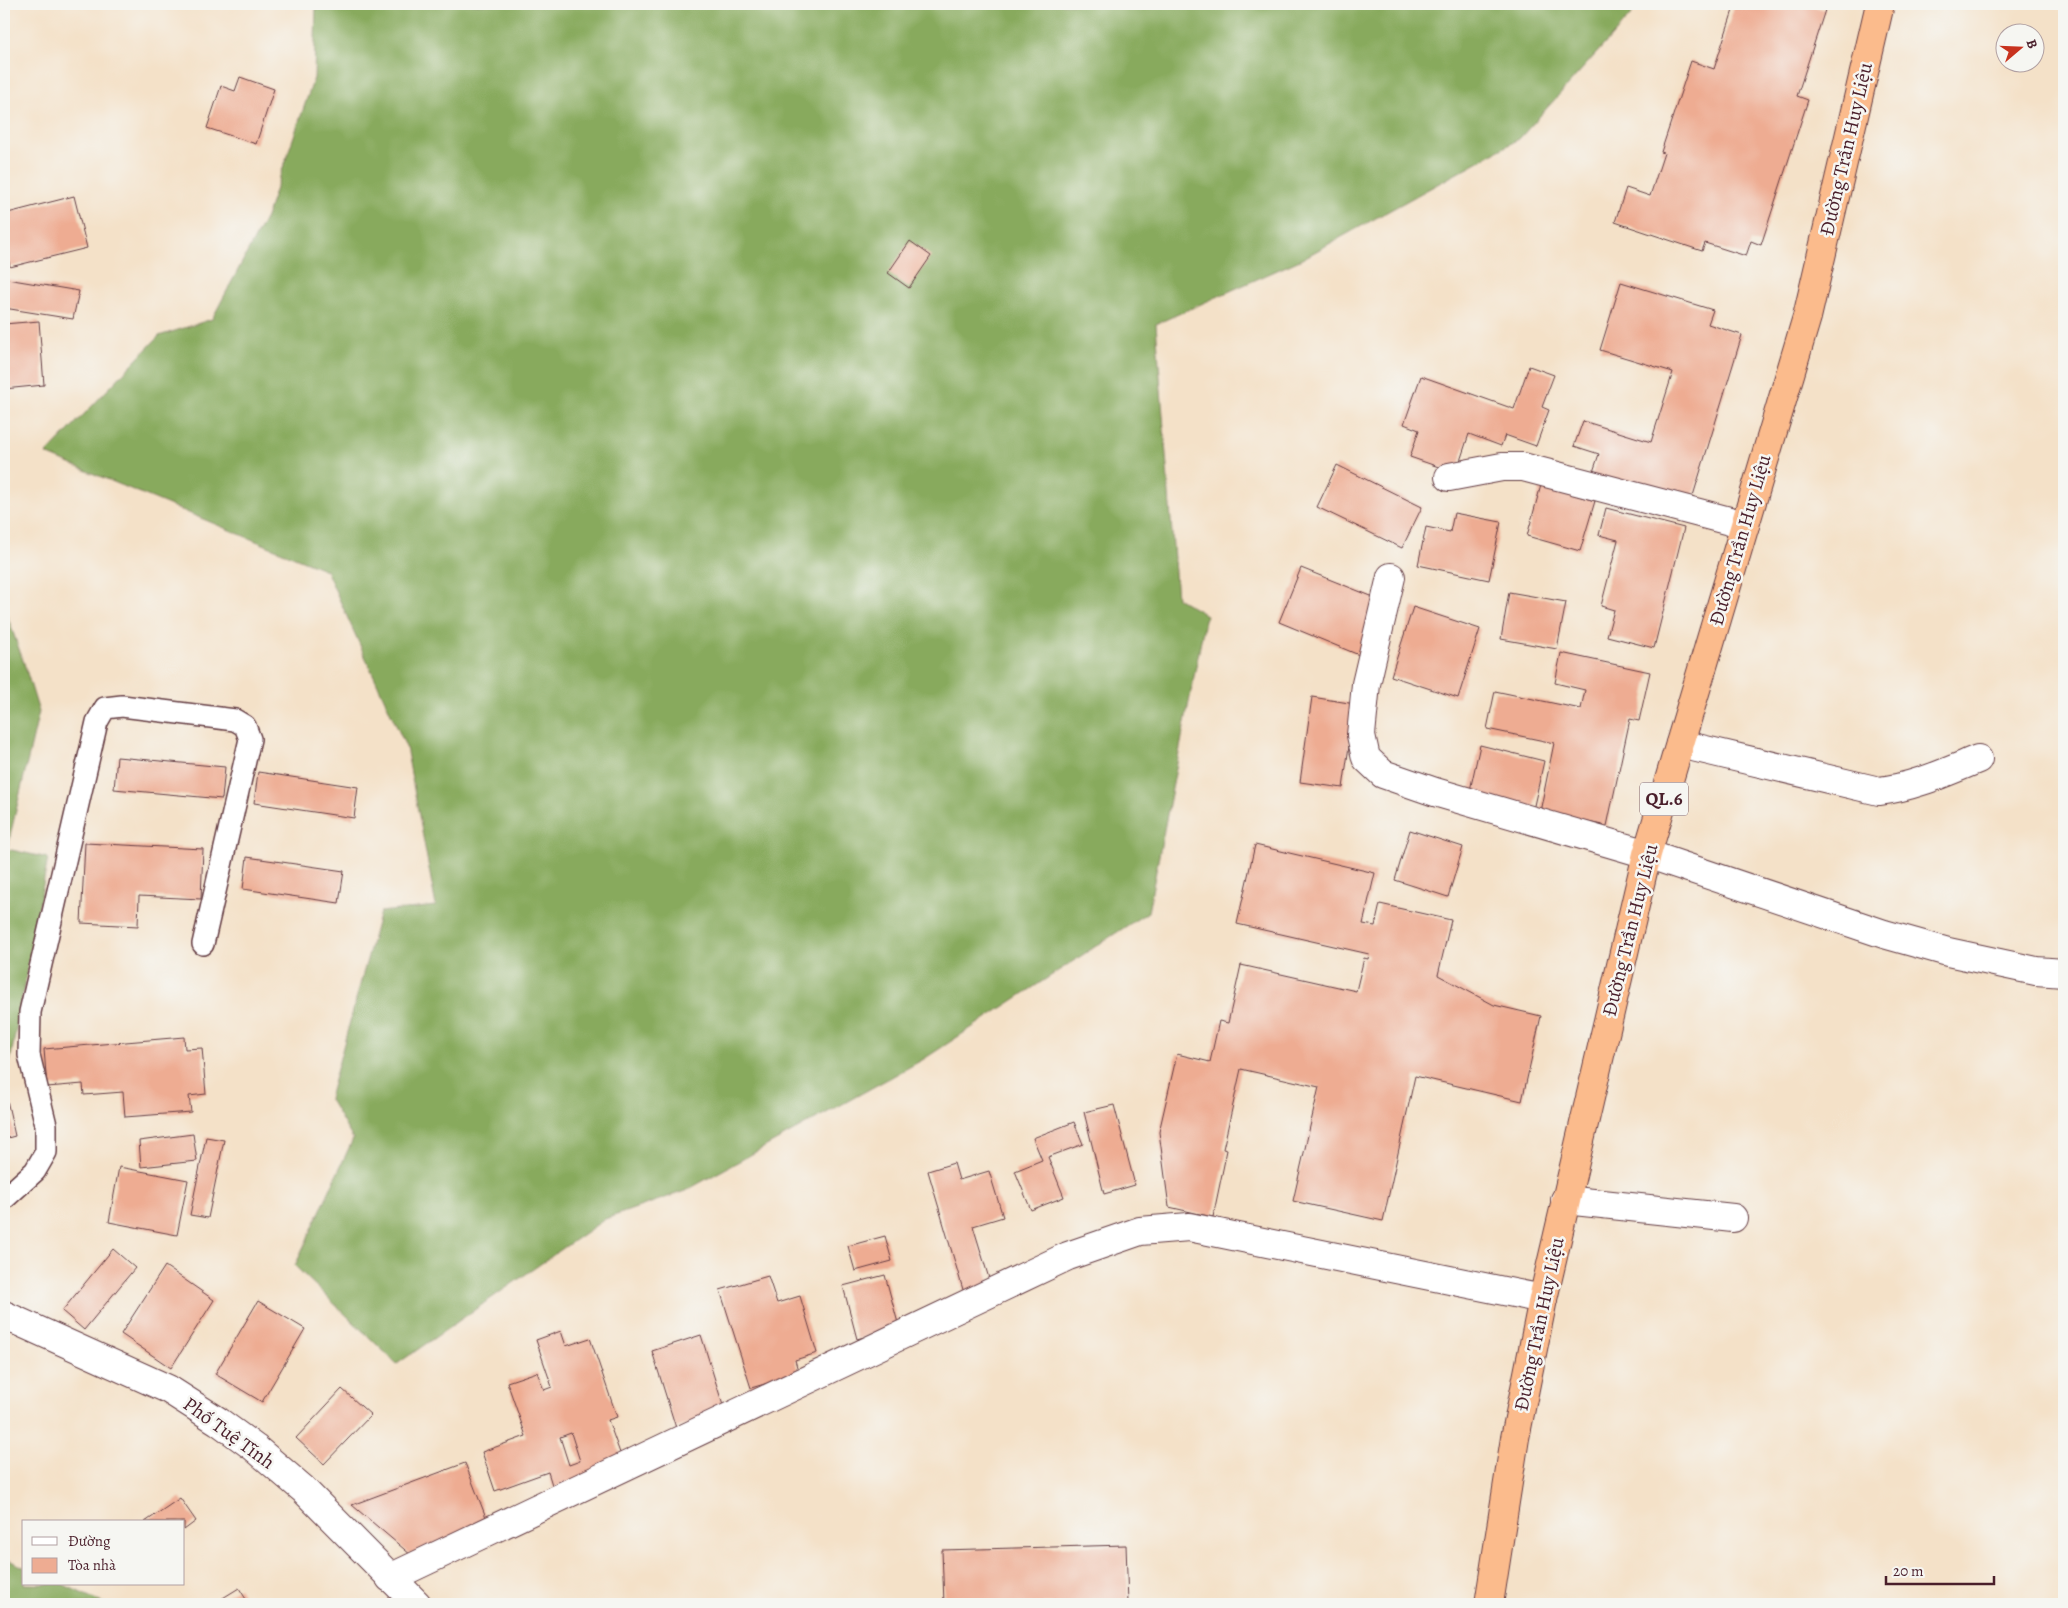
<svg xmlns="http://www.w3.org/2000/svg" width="2068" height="1608" font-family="Alegreya,serif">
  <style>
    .forest { fill: #88aa5d; stroke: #696444 }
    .building { fill: #eeac92; fill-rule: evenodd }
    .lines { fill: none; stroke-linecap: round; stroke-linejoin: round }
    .lane-casing { stroke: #643c43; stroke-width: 24 }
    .street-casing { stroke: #643c43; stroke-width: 30 }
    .highway-casing { stroke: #643c43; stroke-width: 30 }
    .lane { stroke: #fff; stroke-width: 21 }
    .street { stroke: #fff; stroke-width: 28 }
    .highway { stroke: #fbbb8c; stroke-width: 28 }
    .labels { text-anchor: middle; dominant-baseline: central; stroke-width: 5; stroke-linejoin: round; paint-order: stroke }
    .shield { fill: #f6f6f2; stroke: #7e6067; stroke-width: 1 }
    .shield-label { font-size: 19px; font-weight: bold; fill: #4a1f2b }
    .street-label { font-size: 20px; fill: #4a1f2b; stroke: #f6f6f2 }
  </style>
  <rect width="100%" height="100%" fill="#f6f6f2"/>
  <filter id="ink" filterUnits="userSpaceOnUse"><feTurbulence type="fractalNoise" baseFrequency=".02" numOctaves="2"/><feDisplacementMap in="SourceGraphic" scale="10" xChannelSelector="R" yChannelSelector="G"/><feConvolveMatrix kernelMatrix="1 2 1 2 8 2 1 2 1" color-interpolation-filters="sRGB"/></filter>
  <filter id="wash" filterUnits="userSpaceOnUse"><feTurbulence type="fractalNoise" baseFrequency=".0096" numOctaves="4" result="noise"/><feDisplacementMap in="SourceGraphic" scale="20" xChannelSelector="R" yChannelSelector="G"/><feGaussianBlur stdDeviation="1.12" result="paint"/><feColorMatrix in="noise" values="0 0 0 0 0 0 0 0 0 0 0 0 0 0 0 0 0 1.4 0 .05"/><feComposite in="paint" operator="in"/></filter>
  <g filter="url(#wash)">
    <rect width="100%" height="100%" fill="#f4e1c8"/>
    <g class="forest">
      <path d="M316,4H1641L1519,139L1300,260L1156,324L1177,598L1206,615L1148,912L924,1059L685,1191L605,1219L397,1364L295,1266L353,1139L329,1098L380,912L436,906L406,747L326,570L46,454L159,336L212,319L266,217L314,78Z"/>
      <path d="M4,607L24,663L39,712L7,849L48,858L10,1062L4,1060Z"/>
      <path d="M4,1558L24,1567V1584H62L105,1604H4Z"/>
    </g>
    <g id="blocks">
      <g class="building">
        <path d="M1735,4H1807L1825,10L1797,96L1808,100L1761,245L1751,241L1746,256L1705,243L1702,251L1615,222L1626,188L1650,196L1664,153L1661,152L1691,61L1714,69Z"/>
        <path d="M240,77L274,89L256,144L207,128L221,86L235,91Z"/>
        <path d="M74,196L87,248L10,267L4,238V214Z"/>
        <path d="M910,241L931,256L909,288L888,273Z"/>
        <path d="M7,279L79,291L73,319L4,308Z"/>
        <path d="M1621,282L1713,310L1708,324L1742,335L1689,509L1591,478L1599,454L1574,446L1583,421L1651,442L1673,372L1600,350Z"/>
        <path d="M39,321L44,385L4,389V324Z"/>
        <path d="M1529,366L1554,375L1542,407L1549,410L1536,446L1505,435L1501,446L1469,434L1456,473L1410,457L1419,430L1404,424L1421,376L1514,409Z"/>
        <path d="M1337,465L1422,507L1402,548L1317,507Z"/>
        <path d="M1541,485L1595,501L1580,551L1527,536Z"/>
        <path d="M1606,508L1684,528L1654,648L1607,636L1614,610L1601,606L1618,540L1599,535Z"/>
        <path d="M1454,513L1501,522L1489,580L1418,565L1426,527L1450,532Z"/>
        <path d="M1301,568L1381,600L1359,655L1279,622Z"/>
        <path d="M1509,592L1566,602L1557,649L1501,639Z"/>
        <path d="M1413,607L1480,629L1458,698L1391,676Z"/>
        <path d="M1561,653L1650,672L1639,721L1630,719L1607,826L1540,812L1554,743L1487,729L1495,691L1581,709L1585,690L1555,683Z"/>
        <path d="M1312,697L1355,704L1343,788L1300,782Z"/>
        <path d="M1480,745L1544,761L1533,810L1469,795Z"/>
        <path d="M117,757L225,767L222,799L114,789Z"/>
        <path d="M258,772L358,787L354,818L254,803Z"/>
        <path d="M1410,830L1463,847L1448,897L1395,880Z"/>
        <path d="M85,843L203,849L201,899L139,896L138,926L81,923Z"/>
        <path d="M1255,845L1375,873L1363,924L1375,926L1380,904L1451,920L1438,975L1494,1005L1541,1016L1522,1101L1415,1076L1383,1221L1293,1201L1319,1087L1241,1069L1223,1149L1227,1150L1213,1217L1169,1207L1159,1132L1177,1054L1210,1062L1219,1021L1228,1023L1241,965L1356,991L1364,958L1368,959L1369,954L1237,924Z"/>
        <path d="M247,857L344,871L339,903L243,889Z"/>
        <path d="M184,1037L185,1049L202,1048L206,1094L189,1096L191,1112L125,1117L123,1092L84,1095L83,1084L47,1087L44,1049Z"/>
        <path d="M4,1100H7L15,1136L4,1139Z"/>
        <path d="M1114,1105L1135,1185L1104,1194L1084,1112Z"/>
        <path d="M1074,1122L1083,1144L1048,1157L1064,1197L1031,1210L1015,1171L1042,1160L1033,1138Z"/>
        <path d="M193,1134L197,1161L141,1167L139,1141Z"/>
        <path d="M206,1137L224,1140L208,1218L190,1215Z"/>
        <path d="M954,1163L959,1180L989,1171L1003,1217L973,1226L991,1285L964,1293L928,1171Z"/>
        <path d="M119,1167L188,1180L177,1235L109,1222Z"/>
        <path d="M885,1236L892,1261L855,1271L848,1246Z"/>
        <path d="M113,1249L135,1268L84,1330L62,1311Z"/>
        <path d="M165,1266L214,1300L171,1368L121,1334Z"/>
        <path d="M885,1275L899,1327L857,1339L843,1286Z"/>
        <path d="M768,1276L777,1303L800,1296L817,1353L795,1360L799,1374L751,1388L720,1290Z"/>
        <path d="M258,1301L305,1329L262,1402L215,1374Z"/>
        <path d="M561,1331L566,1346L590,1338L617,1417L608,1420L624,1464L553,1488L548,1472L495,1491L482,1452L526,1436L507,1382L537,1372L544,1390L552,1387L536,1340ZM571,1433L580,1461L569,1465L560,1437Z"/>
        <path d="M701,1335L725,1412L676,1428L652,1351Z"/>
        <path d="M342,1389L371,1415L324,1464L296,1438Z"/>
        <path d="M465,1463L489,1525L411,1555L352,1505Z"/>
        <path d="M180,1498L196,1521L184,1530V1522H145Z"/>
        <path d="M1126,1545L1128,1604H944L942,1550Z"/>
        <path d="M239,1588L249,1604H213Z"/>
      </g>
    </g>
  </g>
  <g filter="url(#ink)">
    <use href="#blocks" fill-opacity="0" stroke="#643c43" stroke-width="1"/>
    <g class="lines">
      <defs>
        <path id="lane" d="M4,1199L35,1171L46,1152V1125L29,1055L30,1012L97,722L105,708L122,706L235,720L245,726L250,739L203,944"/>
        <g id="street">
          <path d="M1449,477L1502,467H1523L1745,525"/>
          <path d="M1391,577L1366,684L1361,735L1366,758L1383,774L1435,792L1647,854L1884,934L1948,952L2036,971L2064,973"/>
          <path d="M1680,744L1879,791C1914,787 1946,772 1978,759"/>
          <path d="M1565,1200L1733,1218"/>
          <path d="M4,1315L168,1389L218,1421L255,1448L303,1489L417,1604"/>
          <path d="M390,1578L1068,1256L1140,1231L1189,1227L1543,1299"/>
        </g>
        <path id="highway" d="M1489,1604L1515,1438L1543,1299L1647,854L1807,317L1880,4"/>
      </defs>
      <use href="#lane" class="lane-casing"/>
      <use href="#street" class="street-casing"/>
      <use href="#highway" class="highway-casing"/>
      <use href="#lane" class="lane"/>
      <use href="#street" class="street"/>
      <use href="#highway" class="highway"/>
    </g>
  </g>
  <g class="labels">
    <rect class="shield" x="1640" y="782.5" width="48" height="33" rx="4"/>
    <g class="shield-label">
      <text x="1664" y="799">QL.6</text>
    </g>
    <g class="street-label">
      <text transform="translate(1846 149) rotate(-77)">Đường Trần Huy Liệu</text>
      <text transform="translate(1740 540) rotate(-74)">Đường Trần Huy Liệu</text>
      <text transform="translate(1630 930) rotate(-76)">Đường Trần Huy Liệu</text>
      <text transform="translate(1539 1324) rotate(-78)">Đường Trần Huy Liệu</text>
      <text transform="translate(229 1433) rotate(36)">Phố Tuệ Tĩnh</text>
    </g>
  </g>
  <rect width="2068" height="1608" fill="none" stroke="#f6f6f2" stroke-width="20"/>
  <rect x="22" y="1520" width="162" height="65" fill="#f6f6f2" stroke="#b1a0a2"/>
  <rect x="32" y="1537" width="25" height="8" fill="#ffffff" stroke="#b1a0a2"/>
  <text x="68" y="1546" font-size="15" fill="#4a1f2b">Đường</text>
  <rect x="32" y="1558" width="25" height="15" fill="#eeac92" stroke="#b1a0a2"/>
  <text x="68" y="1570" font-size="15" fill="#4a1f2b">Tòa nhà</text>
  <g transform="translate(2020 48) rotate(71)"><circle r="24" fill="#f6f6f2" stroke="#b1a0a2"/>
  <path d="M0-4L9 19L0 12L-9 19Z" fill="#c8321e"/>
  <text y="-8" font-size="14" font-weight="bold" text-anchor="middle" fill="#4a1f2b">B</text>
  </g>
  <path d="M1886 1576v8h108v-8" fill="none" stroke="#4a1f2b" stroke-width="2.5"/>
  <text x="1893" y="1576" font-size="15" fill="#4a1f2b" stroke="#f6f6f2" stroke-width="4" paint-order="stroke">20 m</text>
</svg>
